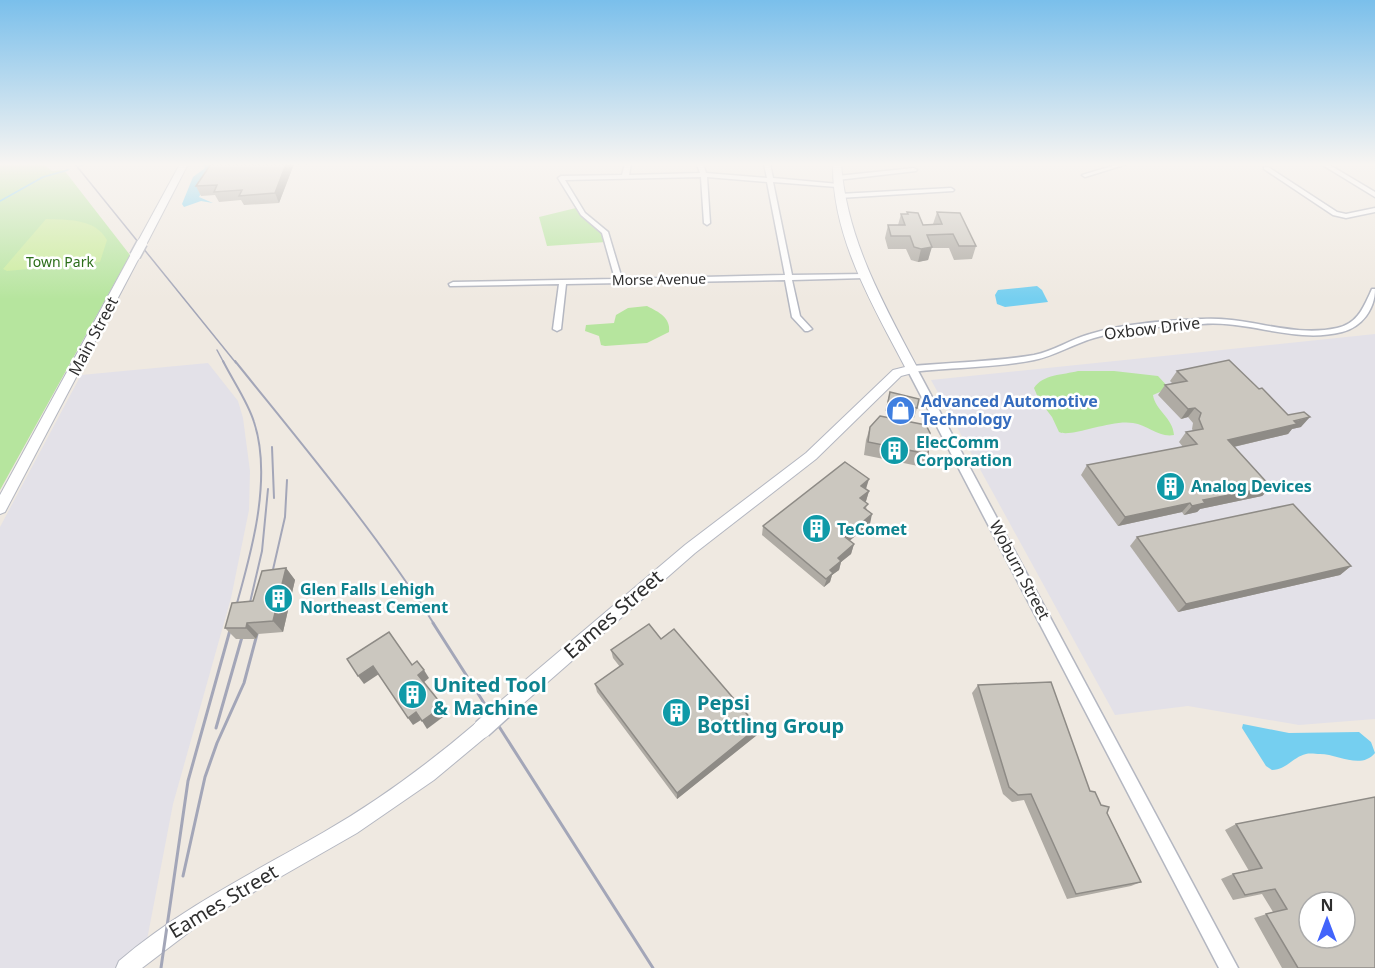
<svg xmlns="http://www.w3.org/2000/svg" width="1375" height="968" font-family="'Noto Sans',sans-serif">
  <style>
    .industrial { fill: #e3e1e8 }
    .green { fill: #b6e59e }
    .pitch { fill: #c9ec9a }
    .water { fill: #75cff0 }
    .lines { fill: none; stroke-linecap: round; stroke-linejoin: round }
    .stream { stroke: #75cff0; stroke-width: 1.5 }
    .minor-casing { stroke: #b4b7c1; stroke-width: 3 }
    .tertiary-casing { stroke: #b4b7c1; stroke-width: 3 }
    .secondary-casing { stroke: #b4b7c1; stroke-width: 2 }
    .minor { fill: #fff; fill-rule: evenodd }
    .tertiary { fill: #fff; fill-rule: evenodd }
    .secondary { fill: #fff; fill-rule: evenodd }
    .rail-far2 { stroke: #a3a6b8; stroke-width: 1.5 }
    .rail-far1 { stroke: #a3a6b8; stroke-width: 2 }
    .rail { stroke: #a3a6b8; stroke-width: 3 }
    .secondary-bridge-far1-casing { stroke: #b4b7c1; stroke-width: 13; stroke-linecap: butt }
    .secondary-bridge-casing { stroke: #b4b7c1; stroke-width: 21; stroke-linecap: butt }
    .secondary-bridge-far1 { stroke: #fff; stroke-width: 10 }
    .secondary-bridge { stroke: #fff; stroke-width: 18 }
    .wall { fill: #afaba4 }
    .shaded-wall { fill: #8e8b86 }
    .building { fill: #cbc7bf; stroke: #8e8b86; stroke-width: 1.5; fill-rule: evenodd }
    .labels { text-anchor: middle; dominant-baseline: central; stroke-width: 5; stroke-linejoin: round; paint-order: stroke }
    .far-park-label { font-size: 14px; fill: #2c6e1b; stroke: #fff }
    .far-street-label { font-size: 14px; fill: #2e2e2e; stroke: #fff }
    .street-label { font-size: 16px; fill: #2e2e2e; stroke: #fff }
    .shop-label { font-size: 16px; font-weight: bold; fill: #366cbe; stroke: #fff; text-anchor: start }
    .culture-label { font-size: 16px; font-weight: bold; fill: #0d838f; stroke: #fff; text-anchor: start }
    .near-street-label { font-size: 20px; fill: #2e2e2e; stroke: #fff }
    .near-culture-label { font-size: 20px; font-weight: bold; fill: #0d838f; stroke: #fff; text-anchor: start }
  </style>
  <rect width="100%" height="100%" fill="#efe9e1"/>
  <g class="industrial">
    <path d="M1375,334V719L1299,725L1188,706L1115,715L931,380Z"/>
    <path d="M208,363L238,401L243,418L250,471L249,510L231,598L173,804L146,945L116,968H0V527L81,375Z"/>
  </g>
  <g class="green">
    <path d="M0,164H43L52,171L64,170L130,255L0,490Z"/>
    <path d="M576,208L599,227L606,242L547,246L539,217Z"/>
    <path d="M647,306C659,312 671,318 669,332L647,343L605,346L601,345L599,336L585,331L586,325L614,323L616,315L628,308Z"/>
    <path d="M1078,371H1114L1158,376L1169,388L1153,395C1155,410 1173,418 1174,435C1159,438 1148,425 1133,423C1111,419 1071,438 1059,432L1052,417L1039,400L1034,388C1043,374 1063,375 1078,371Z"/>
  </g>
  <path class="pitch" d="M46,219C67,220 95,218 107,240L100,262L7,271L3,269Z"/>
  <g class="water">
    <path d="M202,164H218L199,197L213,203L201,201L184,207L182,204L193,177L205,168Z"/>
    <path d="M1037,286L1042,290L1048,302L1005,307L997,304L995,295L998,290Z"/>
    <path d="M1243,724L1289,733L1359,732L1371,742L1375,753C1361,770 1338,754 1320,754C1316,754 1310,753 1306,754C1293,757 1286,770 1272,770L1266,766L1242,728Z"/>
  </g>
  <g class="lines">
    <g class="stream">
      <path d="M79,166L87,164"/>
      <path d="M0,201L43,177L68,170"/>
    </g>
    <defs>
      <g id="minor">
        <path d="M625,164H631L629,175L700,173L697,164H703L706,173L767,178L764,164H770L773,178L839,184V186L837,187L773,182L792,275L865,274L869,276L865,278L792,280L800,316L812,329L808,331H805L792,317L785,280L566,284L561,329L557,331L553,329L559,284L450,286L449,284L453,282L615,279L602,233L581,215L558,178L561,176L622,175ZM701,177L704,223L707,225L710,223L707,177L767,182L785,275L622,279L608,232L585,213L565,180Z"/>
        <path d="M1119,164H1127L1085,177L1082,175Z"/>
        <path d="M1321,164H1328L1375,192V197Z"/>
        <path d="M1264,167H1268L1337,212L1346,214L1375,208V212L1346,218L1333,215L1264,169Z"/>
        <path d="M914,168L917,170L916,171L837,180L834,178L837,176Z"/>
        <path d="M951,188L954,190L953,191L839,198L836,196L839,194Z"/>
        <path d="M1372,289H1375C1375,309 1362,327 1342,332C1295,344 1249,320 1202,324C1166,326 1128,328 1094,338C1073,344 1055,356 1034,360C994,368 953,367 912,372L908,369L912,366C953,362 994,362 1034,355C1054,351 1071,339 1090,334C1125,323 1165,321 1202,319C1248,316 1292,338 1337,328C1358,324 1364,306 1372,289Z"/>
      </g>
      <path id="tertiary" d="M912,365L917,369L1238,968H1219L907,369Z"/>
      <g id="secondary">
        <path d="M180,164H188L147,243L142,246L138,245L137,243Z"/>
        <path d="M833,164H841C847,240 883,303 918,369L916,372L901,376L816,459L695,553L509,716L503,718L497,716L495,710L497,704L685,545L806,453L893,370L905,367C872,304 832,237 833,164Z"/>
        <path d="M135,253L140,256L5,512L0,514V495L130,256Z"/>
        <path d="M482,721L488,723L490,729L488,735L434,780L357,833L205,920L142,968H116L119,961C181,908 253,873 324,832C378,801 428,764 476,723Z"/>
      </g>
    </defs>
    <use href="#minor" class="minor-casing"/>
    <use href="#tertiary" class="tertiary-casing"/>
    <use href="#secondary" class="secondary-casing"/>
    <use href="#minor" class="minor"/>
    <use href="#tertiary" class="tertiary"/>
    <use href="#secondary" class="secondary"/>
    <g class="rail-far2">
      <path d="M75,164L236,363"/>
      <path d="M217,350L224,363"/>
    </g>
    <g class="rail-far1">
      <path d="M223,361C233,381 248,402 254,422C274,482 248,565 231,624"/>
      <path d="M235,361C304,447 375,531 434,624"/>
      <path d="M272,447L274,498"/>
      <path d="M269,587L285,517L287,480"/>
      <path d="M245,624L262,551L268,489"/>
      <path d="M259,624L260,622"/>
    </g>
    <g class="rail">
      <path d="M433,623L653,968"/>
      <path d="M216,728L246,623"/>
      <path d="M183,876L205,777L217,743L244,683L260,623"/>
      <path d="M161,968L188,781L232,623"/>
    </g>
    <defs>
      <path id="secondary-bridge-far1" d="M135,256L142,243"/>
      <path id="secondary-bridge" d="M482,729L503,710"/>
    </defs>
    <use href="#secondary-bridge-far1" class="secondary-bridge-far1-casing"/>
    <use href="#secondary-bridge" class="secondary-bridge-casing"/>
    <use href="#secondary-bridge-far1" class="secondary-bridge-far1"/>
    <use href="#secondary-bridge" class="secondary-bridge"/>
  </g>
  <g class="wall">
    <path d="M294,164L279,203L244,205L241,200L219,202L215,195L201,196L196,186Z"/>
    <path d="M296,164H308L307,165H297Z"/>
    <path d="M907,212L923,225L933,224L937,212L976,246L972,259L954,260L949,248H931L928,260L918,262L911,260L906,249H888L885,238L888,225H898L901,214H907Z"/>
    <path d="M1177,371L1288,415L1301,427L1292,429L1288,434L1234,447L1271,487L1262,496L1200,509L1197,512L1184,515L1182,512L1118,526L1081,475L1087,465L1183,447L1179,442L1186,432L1193,431L1192,429L1193,423L1188,417L1181,419L1158,395L1165,385L1173,384L1170,381Z"/>
    <path d="M890,392L917,408L914,418L885,411Z"/>
    <path d="M870,427L928,454L923,467L864,455L866,440Z"/>
    <path d="M866,489L869,491L866,501L865,502L870,524L849,541L854,544L851,554L841,562L839,570L832,575L830,582L824,587L762,535L763,526Z"/>
    <path d="M1137,537L1351,566L1340,575L1178,612L1130,546Z"/>
    <path d="M286,568L295,580L283,632L258,634L256,639H236L225,628Z"/>
    <path d="M661,639L757,735L677,799L597,692L595,684L620,667L613,658L611,650Z"/>
    <path d="M978,685L1090,791L1107,813L1141,882L1131,886L1067,899L1024,800L1012,802L1003,794L972,693Z"/>
    <path d="M1236,824L1375,968H1282L1254,918L1273,912L1262,894L1233,900L1221,879L1233,874L1249,871L1225,830Z"/>
  </g>
  <g class="shaded-wall">
    <path d="M286,164H294L279,203L275,193Z"/>
    <path d="M932,247L928,260L918,262L921,249Z"/>
    <path d="M1195,408L1188,417L1181,419L1188,409Z"/>
    <path d="M1310,417L1301,427L1292,429L1288,434L1220,450L1228,440Z"/>
    <path d="M869,479L866,489L861,486Z"/>
    <path d="M1271,487L1262,496L1200,509L1197,512L1184,515L1192,506L1203,500Z"/>
    <path d="M869,491L866,501L858,508L860,498Z"/>
    <path d="M1190,503L1182,512L1118,526L1125,517Z"/>
    <path d="M872,514L870,524L842,547L845,537Z"/>
    <path d="M854,544L851,554L841,562L839,570L832,575L830,582L824,587L830,570L838,558Z"/>
    <path d="M1351,566L1340,575L1178,612L1186,604Z"/>
    <path d="M286,568L295,580L283,632L273,621Z"/>
    <path d="M247,623L258,634L256,639L246,628Z"/>
    <path d="M373,666L379,674L364,684L358,676Z"/>
    <path d="M424,670L429,678L423,683L418,675Z"/>
    <path d="M443,706L447,714L427,729L422,721Z"/>
    <path d="M416,712L421,720L413,725L408,718Z"/>
    <path d="M758,727L757,735L677,799V793Z"/>
  </g>
  <g class="building">
    <path d="M211,164H286L275,193L239,196L242,190L214,192L217,185L196,186Z"/>
    <path d="M907,212L918,213L923,225L942,224L937,212L960,213L976,246H959L953,234L927,235L932,247L921,249L914,247L910,236H891L888,225H905L901,214H908Z"/>
    <path d="M1229,360L1259,389L1262,388L1288,415L1304,412L1310,417L1294,421L1297,424L1228,440L1271,487L1203,500L1205,503L1192,506L1190,503L1125,517L1087,465L1197,444L1186,432L1203,429L1199,419L1201,413L1195,408L1188,409L1165,385L1187,381L1177,371Z"/>
    <path d="M890,392L919,399L917,408L888,402Z"/>
    <path d="M880,416L926,425L930,433L928,454L868,442L870,427Z"/>
    <path d="M845,462L869,479L861,486L869,491L860,498L868,504L864,508L872,514L845,537L854,544L838,558L841,561L830,570L833,573L826,579L763,526Z"/>
    <path d="M1293,504L1351,566L1186,604L1137,537Z"/>
    <path d="M286,568L273,621L247,623L246,628H225L232,603L253,601L262,571Z"/>
    <path d="M649,624L661,639L674,629L758,727L677,793L595,684L623,664L611,650Z"/>
    <path d="M389,632L412,665L417,661L424,670L418,675L443,706L422,721L416,712L408,718L373,666L358,676L347,659Z"/>
    <path d="M1051,682L1090,791L1095,792L1101,805L1109,807L1107,813L1141,882L1076,894L1031,794L1018,795L1009,787L978,685Z"/>
    <path d="M1375,797V968H1298L1266,914L1287,909L1275,889L1245,895L1233,874L1262,868L1236,824ZM1309,902H1345V938H1309Z"/>
  </g>
  <linearGradient id="sky" x2="0" y2="1"><stop stop-color="#7abfeb"/><stop offset="0.55" stop-color="#f8f5f2"/><stop offset="1" stop-color="#f8f5f2" stop-opacity="0"/></linearGradient>
  <rect width="1375" height="299" fill="url(#sky)"/>
  <defs>
    <symbol id="shop-disc" viewBox="-11 -11 22 22"><circle r="9.5" fill="#3f7fe0" stroke="#fff"/><path d="M-5-2.5h2.3a2.7 3.5 0 0 1 5.4 0H5L5.5 6h-11ZM-1.5-2.5h3a1.5 2.3 0 0 0-3 0Z" fill="#fff"/></symbol>
    <symbol id="building-disc" viewBox="-11 -11 22 22"><circle r="9.5" fill="#0f9aa8" stroke="#fff"/><path d="M-4-6H4V6H1V3H-1V6H-4ZM-2.5-4.3h1.7v1.8h-1.7ZM.8-4.3h1.7v1.8H.8ZM-2.5-1h1.7V.8h-1.7ZM.8-1h1.7V.8H.8Z" fill="#fff"/></symbol>
  </defs>
  <g fill-rule="evenodd">
    <use href="#shop-disc" x="884" y="394" width="33" height="33"/>
    <use href="#building-disc" x="878" y="434" width="33" height="33"/>
    <use href="#building-disc" x="1154" y="470" width="33" height="33"/>
    <use href="#building-disc" x="800" y="512" width="33" height="33"/>
    <use href="#building-disc" x="262" y="582" width="33" height="33"/>
    <use href="#building-disc" x="396" y="678" width="33" height="33"/>
    <use href="#building-disc" x="660" y="696" width="33" height="33"/>
  </g>
  <g class="labels">
    <g class="far-park-label">
      <text x="60" y="261">Town Park</text>
    </g>
    <g class="far-street-label">
      <text transform="translate(659 279) rotate(-1)">Morse Avenue</text>
    </g>
    <g class="street-label">
      <text transform="translate(1152 328) rotate(-7)">Oxbow Drive</text>
      <text transform="translate(93 336) rotate(-62)">Main Street</text>
      <text transform="translate(1020 570) rotate(62)">Woburn Street</text>
    </g>
    <g class="shop-label">
      <text x="921" y="401">Advanced Automotive<tspan x="921" dy="18">Technology</tspan></text>
    </g>
    <g class="culture-label">
      <text x="916" y="442">ElecComm<tspan x="916" dy="18">Corporation</tspan></text>
      <text x="1191" y="486">Analog Devices</text>
      <text x="837" y="529">TeComet</text>
      <text x="300" y="589">Glen Falls Lehigh<tspan x="300" dy="18">Northeast Cement</tspan></text>
    </g>
    <g class="near-street-label">
      <text transform="translate(613 614) rotate(-41)">Eames Street</text>
      <text transform="translate(223 901) rotate(-31)">Eames Street</text>
    </g>
    <g class="near-culture-label">
      <text x="433" y="684">United Tool<tspan x="433" dy="23">&amp; Machine</tspan></text>
      <text x="697" y="702">Pepsi<tspan x="697" dy="23">Bottling Group</tspan></text>
    </g>
  </g>
  <g transform="translate(1327 920)"><circle r="28" fill="#ffffff" stroke="#ababab" stroke-width="1.5"/>
  <path d="M0-4.5L10 22L0 15L-10 22Z" fill="#4264fb"/>
  <text y="-9" font-size="16" font-weight="bold" text-anchor="middle" fill="#2e2e2e">N</text>
  </g>
</svg>
